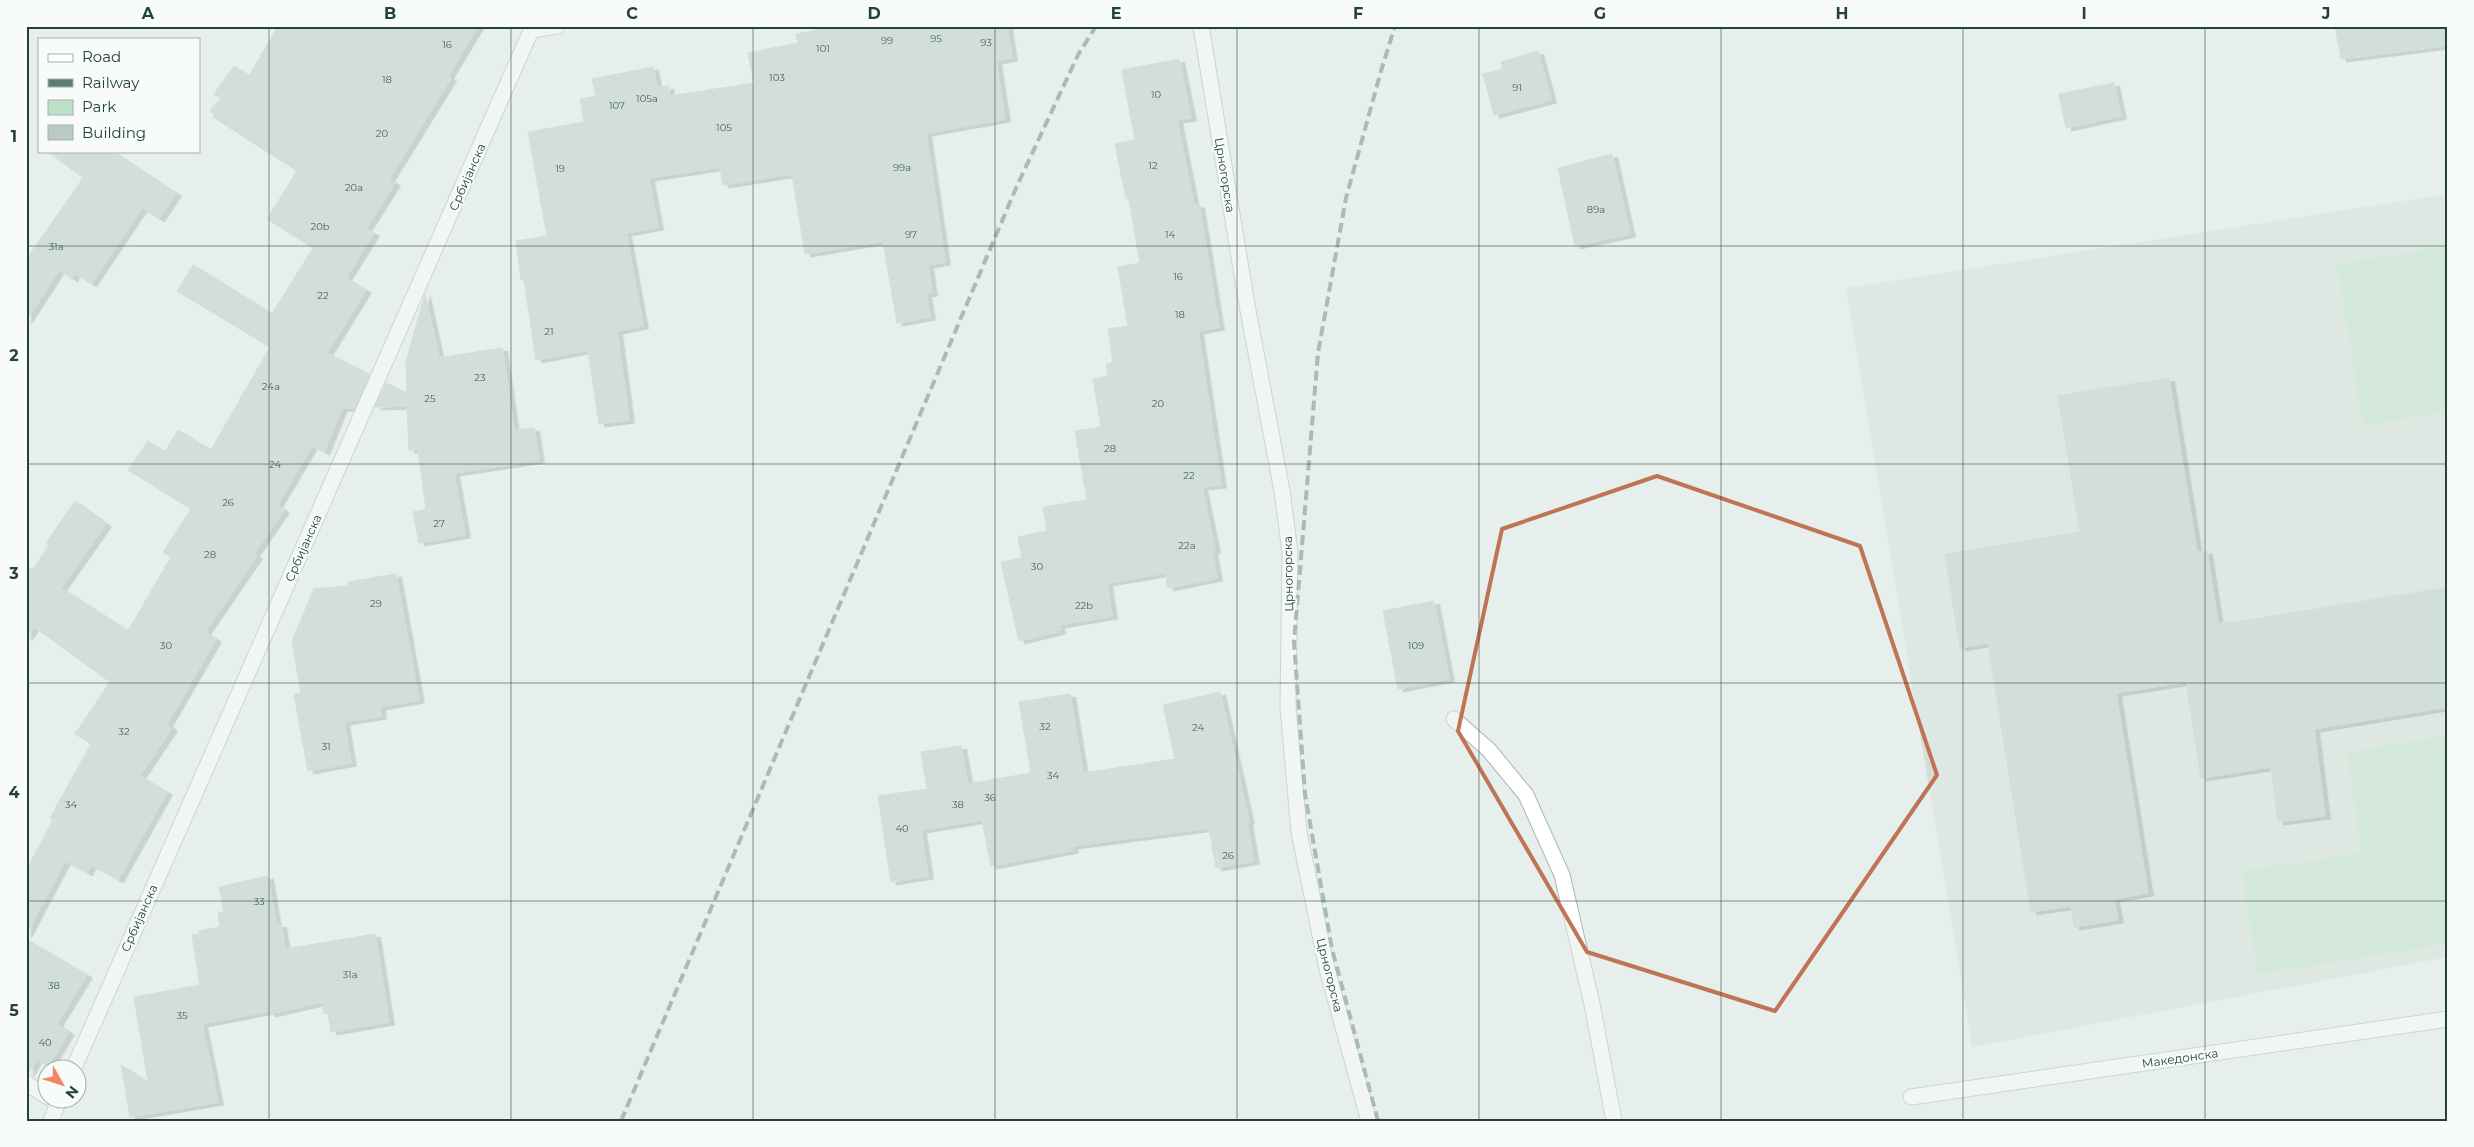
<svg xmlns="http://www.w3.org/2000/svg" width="2474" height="1147" font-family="Montserrat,sans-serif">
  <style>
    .built { fill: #d4dfda }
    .green { fill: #bfe0c8 }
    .building { fill: #bbcac4; stroke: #b8c9c2; filter: url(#shadow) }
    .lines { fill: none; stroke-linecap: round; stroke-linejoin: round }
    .service-casing { stroke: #a8b8b2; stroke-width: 17 }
    .minor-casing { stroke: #a8b8b2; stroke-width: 17 }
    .service { stroke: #fff; stroke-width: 15 }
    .minor { stroke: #fff; stroke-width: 15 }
    .rail { stroke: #5f7d75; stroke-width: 4; stroke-dasharray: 10 5; stroke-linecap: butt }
    .marked { fill: none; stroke: #c07456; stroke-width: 4; stroke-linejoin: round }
    .grid { fill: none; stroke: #24423a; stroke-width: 1; stroke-opacity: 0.55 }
    .labels { text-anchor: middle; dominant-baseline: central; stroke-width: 4; stroke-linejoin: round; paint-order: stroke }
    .number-label { font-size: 10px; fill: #4a645c }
    .street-label { font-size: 12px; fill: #24423a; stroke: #f7fbf9 }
    .neatline { fill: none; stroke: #24423a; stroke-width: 2 }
    .grid-label { font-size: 16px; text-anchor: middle; font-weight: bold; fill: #24423a }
  </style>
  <defs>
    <filter id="shadow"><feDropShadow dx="5.5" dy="3" stdDeviation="0" flood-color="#0004"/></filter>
  </defs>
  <rect width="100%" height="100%" fill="#e6efeb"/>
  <path class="built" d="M2448,194V957L1972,1047L1846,288Z"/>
  <g class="green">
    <path d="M2448,246V412L2363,426L2337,264Z"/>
    <path d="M2448,736V944L2257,974L2242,871L2362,853L2347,752Z"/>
  </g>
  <g class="building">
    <path d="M278,26H478L448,76L451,78L389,179L395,183L366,229L374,233L346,278L366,290L327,353L369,374L354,408H342L324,452L312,446L277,505L284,510L254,554L257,556L205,632L216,639L167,724L172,728L140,776L167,792L118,880L91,865L87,873L65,861L26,935V871L53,820L50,818L91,744L75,734L110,682L34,627L26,638L27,566L33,570L49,545L46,543L75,501L106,524L61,588L128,631L171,557L163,552L191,509L128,470L148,441L165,452L178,430L211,450L270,347L177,291L193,265L272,314L313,248L267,219L297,171L213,117L214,115L210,110L221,98L214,94L234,66L249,76Z"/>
    <path d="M840,26H1007L1012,58L996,61L1005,119L926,133L945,262L928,265L932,293L926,294L930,317L897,323L883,241L805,254L792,174L723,185L720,167L649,178L658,227L626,233L643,326L617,331L629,420L599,424L588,350L536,360L524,280H521L516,241L547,236L528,132L584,122L580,99L596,96L592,79L653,67L657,88L668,86L670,96L754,83L748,53L798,43L796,34Z"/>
    <path d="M2335,26H2443L2444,46L2341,59Z"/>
    <path d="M1538,51L1551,100L1494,115L1483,74L1503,69L1501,62Z"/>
    <path d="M1179,59L1191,118L1177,120L1194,205H1199L1219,327L1198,331L1221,485L1202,487L1215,550L1212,551L1217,578L1168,588L1165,573L1107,583L1112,616L1059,625L1060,631L1019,641L1001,562L1022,558L1018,537L1047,531L1043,507L1087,500L1075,431L1101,427L1093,379L1108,376L1106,364L1113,362L1108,329L1128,326L1118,267L1140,263L1129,199H1126L1115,144L1135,140L1122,70Z"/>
    <path d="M2114,83L2121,116L2066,128L2059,94Z"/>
    <path d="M47,151H112L176,193L159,219L142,208L91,284L75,273L72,279L59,270L26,321V260L83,178Z"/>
    <path d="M1612,154L1630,234L1575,246L1558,168Z"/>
    <path d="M425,294L439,358L502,348L514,430L534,428L539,460L454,473L465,535L419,543L413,512L426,509L418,449L409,450L407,406L375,407L386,383L407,393L406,362Z"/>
    <path d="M2169,378L2197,552L2207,551L2218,623L2250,620L2444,588L2448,613V707L2314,729L2325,816L2278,822L2271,767L2201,778L2186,682L2116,693L2148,893L2114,899L2118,920L2074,927L2071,906L2031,912L1988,643L1960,648L1945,554L2080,532L2058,396Z"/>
    <path d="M396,574L419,700L380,707L381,716L344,722L351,763L308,771L294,694L301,693L292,641L314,589L348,586V582Z"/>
    <path d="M1434,601L1449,679L1398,689L1383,611Z"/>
    <path d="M1220,692L1249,821L1247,822L1254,861L1216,868L1209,828L1072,846L1073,850L991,866L982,820L921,830L928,876L891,882L878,796L927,789L921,752L961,746L968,784L1031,773L1019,702L1070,694L1083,773L1175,759L1163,705Z"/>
    <path d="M268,876L276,925L281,924L285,949L375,934L389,1022L331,1032L328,1013L324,1014L322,1002L270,1014L269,1011L202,1024L218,1102L130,1117L121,1065L148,1082L134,997L200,985L192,935L199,934V931L220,927L218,913L224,912L219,887Z"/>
    <path d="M26,939L87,975L57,1024L69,1032L48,1067L37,1059L28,1074Z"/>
  </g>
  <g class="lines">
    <defs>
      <path id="service" d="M1454,719L1489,750L1526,795L1562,875L1592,1004L1614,1121"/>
      <g id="minor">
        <path d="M1201,26L1247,305L1282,491L1290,552L1288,707L1299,832L1327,969L1369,1121"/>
        <path d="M532,30L557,26"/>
        <path d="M73,1070L533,26"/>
        <path d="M26,1083L48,1097"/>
        <path d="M1911,1097L2448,1019"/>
        <path d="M51,1121L59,1100"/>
      </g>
    </defs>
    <use href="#service" class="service-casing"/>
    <use href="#minor" class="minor-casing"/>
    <use href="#service" class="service"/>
    <use href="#minor" class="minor"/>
    <g class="rail">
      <path d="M621,1121L1016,188L1078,55L1096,26"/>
      <path d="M1378,1121L1332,949L1305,794L1294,642L1318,353L1346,198L1381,71L1395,26"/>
    </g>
  </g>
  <path d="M0 0H2474V1147H0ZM1657,476L1860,546L1937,775L1775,1011L1587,952L1458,731L1502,529Z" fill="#e6efeb" fill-opacity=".55" fill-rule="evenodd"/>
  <path class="marked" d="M1657,476L1860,546L1937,775L1775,1011L1587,952L1458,731L1502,529Z"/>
  <path class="grid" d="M269,26V1121M511,26V1121M753,26V1121M995,26V1121M1237,26V1121M1479,26V1121M1721,26V1121M1963,26V1121M2205,26V1121M26,246H2448M26,464H2448M26,683H2448M26,901H2448"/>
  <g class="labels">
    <g class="number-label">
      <text x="936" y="38">95</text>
      <text x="887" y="40">99</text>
      <text x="986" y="42">93</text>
      <text x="447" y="44">16</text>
      <text x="823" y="48">101</text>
      <text x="777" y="77">103</text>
      <text x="387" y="79">18</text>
      <text x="1517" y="87">91</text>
      <text x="1156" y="94">10</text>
      <text x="647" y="98">105a</text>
      <text x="617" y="105">107</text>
      <text x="724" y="127">105</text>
      <text x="382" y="133">20</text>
      <text x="1153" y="165">12</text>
      <text x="902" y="167">99a</text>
      <text x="560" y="168">19</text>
      <text x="354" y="187">20a</text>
      <text x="1596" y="209">89a</text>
      <text x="320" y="226">20b</text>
      <text x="911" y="234">97</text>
      <text x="1170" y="234">14</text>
      <text x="56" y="246">31a</text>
      <text x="1178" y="276">16</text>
      <text x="323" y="295">22</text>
      <text x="1180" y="314">18</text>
      <text x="549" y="331">21</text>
      <text x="480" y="377">23</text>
      <text x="271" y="386">24a</text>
      <text x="430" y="398">25</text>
      <text x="1158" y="403">20</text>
      <text x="1110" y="448">28</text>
      <text x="275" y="464">24</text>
      <text x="1189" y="475">22</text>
      <text x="228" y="502">26</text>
      <text x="439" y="523">27</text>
      <text x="1187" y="545">22a</text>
      <text x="210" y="554">28</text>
      <text x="1037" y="566">30</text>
      <text x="376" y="603">29</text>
      <text x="1084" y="605">22b</text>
      <text x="166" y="645">30</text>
      <text x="1416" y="645">109</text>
      <text x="1045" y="726">32</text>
      <text x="1198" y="727">24</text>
      <text x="124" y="731">32</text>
      <text x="326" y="746">31</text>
      <text x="1053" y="775">34</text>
      <text x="990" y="797">36</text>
      <text x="71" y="804">34</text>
      <text x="958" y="804">38</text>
      <text x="902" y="828">40</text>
      <text x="1228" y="855">26</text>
      <text x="259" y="901">33</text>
      <text x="350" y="974">31a</text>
      <text x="54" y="985">38</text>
      <text x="182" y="1015">35</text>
      <text x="45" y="1042">40</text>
    </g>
    <g class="street-label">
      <text transform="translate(1225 175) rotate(81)">Црногорска</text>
      <text transform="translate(467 177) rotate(-66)">Србијанска</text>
      <text transform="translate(303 548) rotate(-66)">Србијанска</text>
      <text transform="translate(1288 574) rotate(-91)">Црногорска</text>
      <text transform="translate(139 918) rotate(-66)">Србијанска</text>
      <text transform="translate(1330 975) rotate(76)">Црногорска</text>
      <text transform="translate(2180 1058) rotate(-8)">Македонска</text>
    </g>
  </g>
  <rect width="2474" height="1147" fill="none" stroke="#f7fbf9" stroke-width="55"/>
  <rect x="38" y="38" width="162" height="115" fill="#f7fbf9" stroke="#a3b1ad"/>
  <rect x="48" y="54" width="25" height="8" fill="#ffffff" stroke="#a3b1ad"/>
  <text x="82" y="62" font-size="15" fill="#24423a">Road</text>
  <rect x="48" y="79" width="25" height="8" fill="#5f7d75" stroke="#a3b1ad"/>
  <text x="82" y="88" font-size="15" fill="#24423a">Railway</text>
  <rect x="48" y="100" width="25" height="15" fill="#bfe0c8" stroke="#a3b1ad"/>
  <text x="82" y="112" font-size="15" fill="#24423a">Park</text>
  <rect x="48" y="125" width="25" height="15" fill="#bbcac4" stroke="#a3b1ad"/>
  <text x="82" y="138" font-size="15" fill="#24423a">Building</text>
  <g transform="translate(62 1084) rotate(129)"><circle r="24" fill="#f7fbf9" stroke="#a3b1ad"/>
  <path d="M0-4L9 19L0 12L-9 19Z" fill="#f4845f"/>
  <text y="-8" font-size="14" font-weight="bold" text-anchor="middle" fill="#24423a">N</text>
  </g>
  <rect x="28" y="28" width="2418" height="1092" class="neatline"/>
  <g class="grid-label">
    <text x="148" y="19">A</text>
    <text x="390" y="19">B</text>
    <text x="632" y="19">C</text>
    <text x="874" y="19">D</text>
    <text x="1116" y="19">E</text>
    <text x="1358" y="19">F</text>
    <text x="1600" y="19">G</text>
    <text x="1842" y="19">H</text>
    <text x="2084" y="19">I</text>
    <text x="2326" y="19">J</text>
    <text x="14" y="142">1</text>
    <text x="14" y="361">2</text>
    <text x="14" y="579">3</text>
    <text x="14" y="798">4</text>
    <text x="14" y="1016">5</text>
  </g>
</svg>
